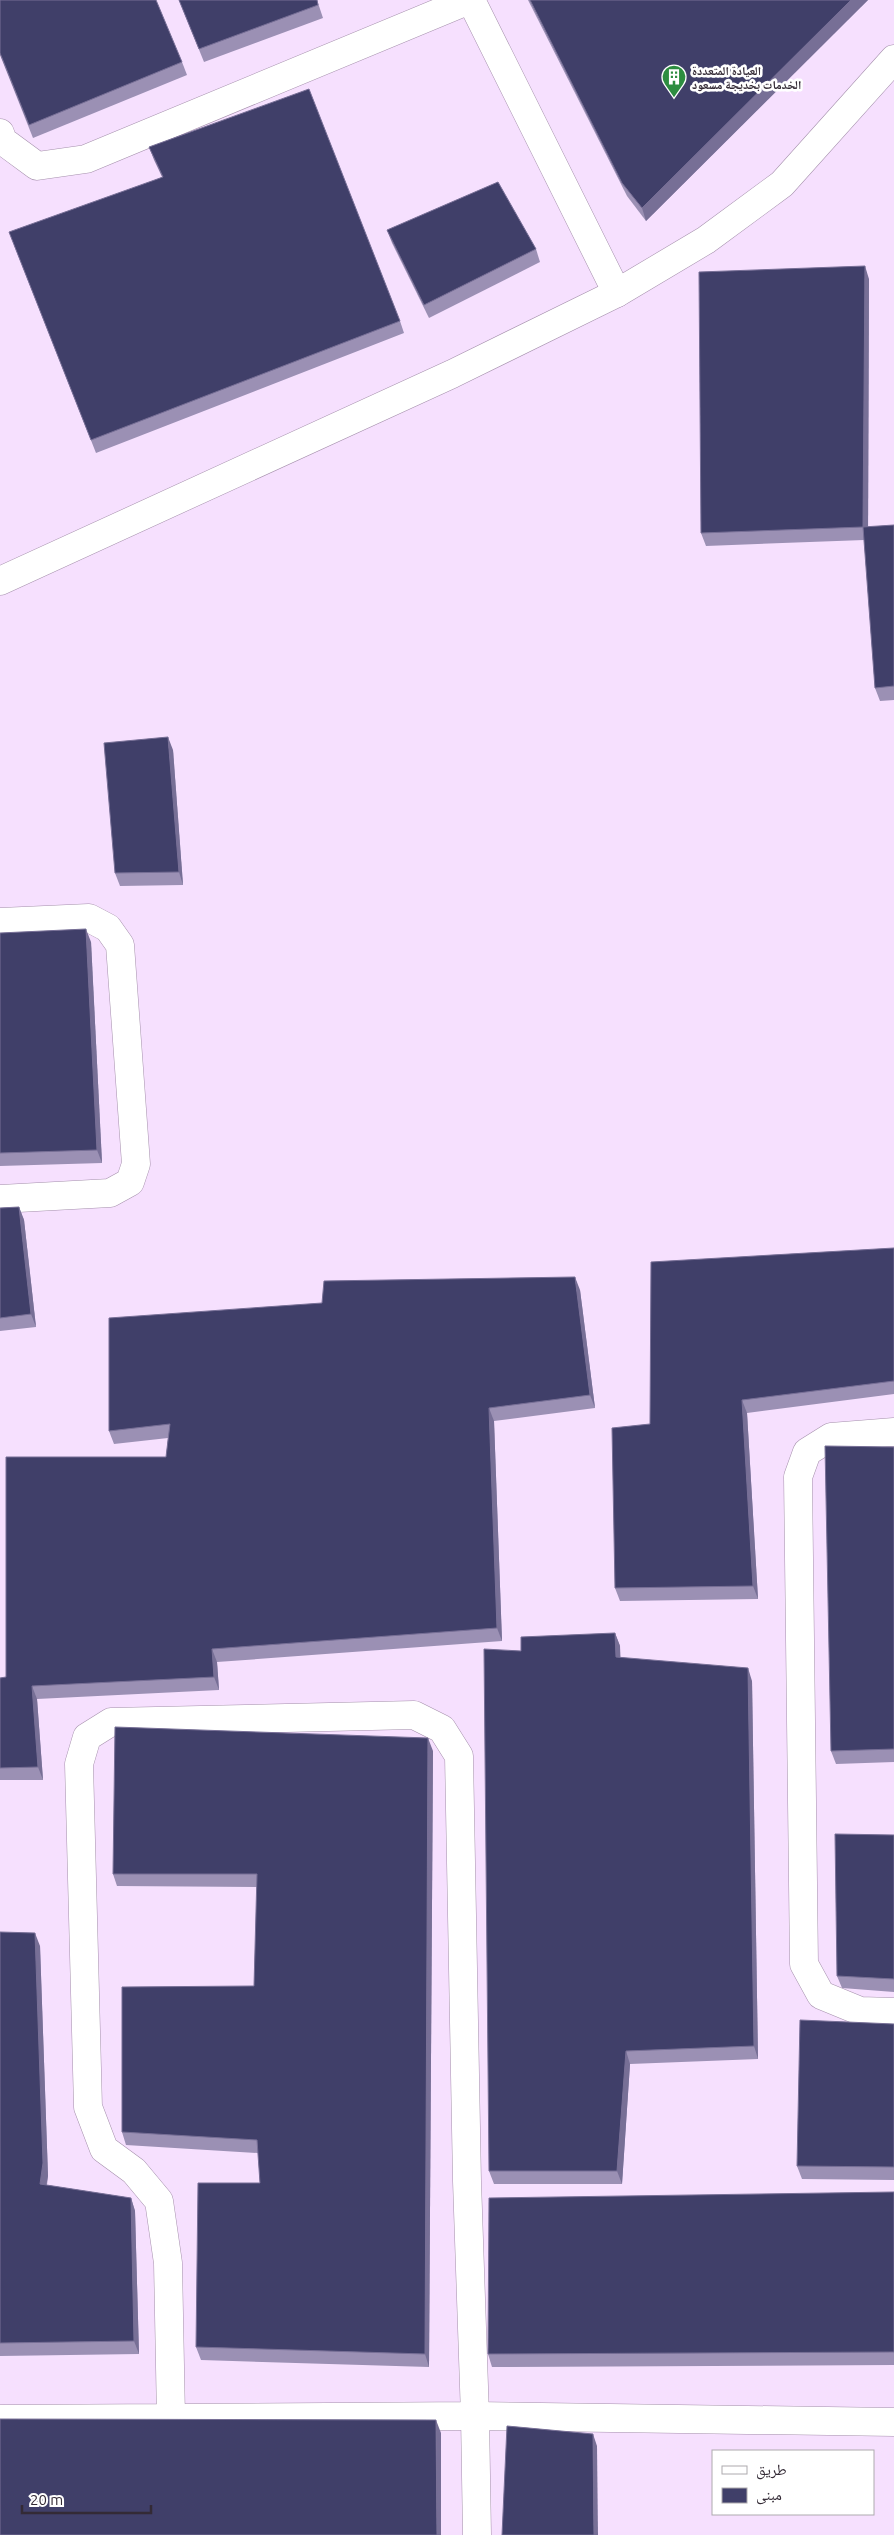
<svg xmlns="http://www.w3.org/2000/svg" width="894" height="2535" font-family="Ubuntu,'Noto Naskh Arabic',sans-serif">
  <style>
    .lines { fill: none; stroke-linecap: round; stroke-linejoin: round }
    .street-casing { stroke: #a590ac; stroke-width: 29 }
    .street { stroke: #fff; stroke-width: 28 }
    .wall { fill: #9b90b4 }
    .shaded-wall { fill: #776f96 }
    .building { fill: #403f69; stroke: #776f96 }
    .labels { text-anchor: middle; dominant-baseline: central; stroke-width: 5; stroke-linejoin: round; paint-order: stroke }
    .poi-label { font-size: 12px; font-weight: bold; fill: #332a35; stroke: #fff; text-anchor: start }
  </style>
  <rect width="100%" height="100%" fill="#f6e0fe"/>
  <g class="lines">
    <defs>
      <g id="street">
        <path d="M471,0L617,293"/>
        <path d="M0,133L3,141L37,166L86,159L469,0"/>
        <path d="M0,581L452,374L617,293L706,240L782,184L894,59"/>
        <path d="M0,922L89,918L108,928L120,945L136,1164L130,1182L110,1193L0,1199"/>
        <path d="M894,1432L831,1437L807,1452L798,1477L804,1964L821,1995L860,2011L894,2012"/>
        <path d="M0,2419L475,2416L467,2181L459,1756L442,1729L414,1715L111,1722L87,1737L79,1764L88,2107L104,2149L134,2171L159,2201L168,2263L171,2418"/>
        <path d="M477,2535L475,2416L894,2422"/>
      </g>
    </defs>
    <use href="#street" class="street-casing"/>
    <use href="#street" class="street"/>
  </g>
  <g class="wall">
    <path d="M0,0L182,62L187,75L33,138L0,55Z"/>
    <path d="M179,0H317L323,18L204,62Z"/>
    <path d="M528,0H868L646,221L627,196Z"/>
    <path d="M149,147L400,321L404,333L96,453L14,245L162,177L154,160Z"/>
    <path d="M387,230L536,249L540,262L429,318L392,243Z"/>
    <path d="M869,279L868,527L894,525V700L880,701L875,688L864,540L706,546L701,533Z"/>
    <path d="M173,750L183,885L120,886L115,873Z"/>
    <path d="M0,933L91,942L102,1163L0,1166Z"/>
    <path d="M19,1207L24,1220L36,1327L0,1331V1208Z"/>
    <path d="M894,1248V1394L747,1413L758,1599L620,1601L615,1588L650,1424Z"/>
    <path d="M580,1290L595,1408L494,1421L502,1641L217,1662L219,1690L37,1699L43,1780H0V1678L6,1677L166,1457L168,1438L114,1444L109,1431Z"/>
    <path d="M894,1447V1762L836,1764L831,1751Z"/>
    <path d="M615,1633L620,1646V1657L752,1681L758,2059L630,2064L622,2184H494L489,2171L521,1651Z"/>
    <path d="M433,1751L429,2367L201,2360L196,2347L260,2183L258,2153L126,2145L122,2132L254,1986L257,1887L117,1886L113,1874Z"/>
    <path d="M894,1835V1992L842,1988L837,1976Z"/>
    <path d="M0,1932L40,1946L48,2176L47,2185L131,2198L135,2211L139,2354L0,2356Z"/>
    <path d="M894,2024V2180L802,2179L797,2166Z"/>
    <path d="M894,2192V2365L492,2367L488,2354Z"/>
  </g>
  <g class="shaded-wall">
    <path d="M851,0H868L646,221L642,208Z"/>
    <path d="M865,266L869,279L868,540L863,527Z"/>
    <path d="M168,737L173,750L183,885L179,872Z"/>
    <path d="M86,929L91,942L102,1163L97,1150Z"/>
    <path d="M19,1207L24,1220L36,1327L31,1314Z"/>
    <path d="M575,1277L580,1290L595,1408L590,1395Z"/>
    <path d="M742,1400L747,1413L758,1599L753,1586Z"/>
    <path d="M489,1408L494,1421L502,1641L497,1628Z"/>
    <path d="M615,1633L620,1646L621,1670L616,1657Z"/>
    <path d="M212,1649L217,1662L219,1690L214,1677Z"/>
    <path d="M748,1668L752,1681L758,2059L754,2046Z"/>
    <path d="M32,1686L37,1699L43,1780L38,1767Z"/>
    <path d="M428,1738L433,1751L429,2367L425,2354Z"/>
    <path d="M35,1933L40,1946L48,2176L44,2197L40,2184Z"/>
    <path d="M626,2051L630,2064L622,2184L617,2171Z"/>
    <path d="M131,2198L135,2211L139,2354L134,2341Z"/>
    <path d="M436,2420L441,2433V2535H437Z"/>
    <path d="M593,2434L597,2446L598,2535H594Z"/>
  </g>
  <g class="building">
    <path d="M0,0H156L182,62L29,125L0,53Z"/>
    <path d="M179,0H317L318,5L199,49Z"/>
    <path d="M530,0H851L642,208L622,183Z"/>
    <path d="M309,89L400,321L91,440L9,232L163,177L149,147Z"/>
    <path d="M498,182L536,249L424,305L387,230Z"/>
    <path d="M865,266L863,527L701,533L699,272Z"/>
    <path d="M894,525V686L875,688L863,527Z"/>
    <path d="M168,737L179,872L115,873L104,743Z"/>
    <path d="M86,929L97,1150L0,1153V933Z"/>
    <path d="M19,1207L31,1314L0,1318V1208Z"/>
    <path d="M894,1248V1381L742,1400L753,1586L615,1588L612,1428L650,1424L651,1262Z"/>
    <path d="M575,1277L590,1395L489,1408L497,1628L212,1649L214,1677L32,1686L38,1767L0,1768V1678L6,1677V1457H166L170,1424L109,1431V1318L322,1303L324,1281Z"/>
    <path d="M825,1446L894,1447V1749L831,1751Z"/>
    <path d="M615,1633L616,1657L748,1668L754,2046L626,2051L617,2171H489L484,1649L521,1651V1637Z"/>
    <path d="M115,1727L428,1738L425,2354L196,2347L198,2183H260L257,2140L122,2132V1987L254,1986L257,1874H113Z"/>
    <path d="M835,1834L894,1835V1979L837,1976Z"/>
    <path d="M0,1932L35,1933L43,2163L40,2184L131,2198L134,2341L0,2343Z"/>
    <path d="M800,2020L894,2024V2167L797,2166Z"/>
    <path d="M894,2192V2352L488,2354L489,2198Z"/>
    <path d="M0,2419L436,2420L437,2535H0Z"/>
    <path d="M507,2426L593,2434L594,2535H502Z"/>
  </g>
  <defs>
    <symbol id="building-pin" viewBox="-11 -11 22 30"><path d="M0 17L-7.5 6A9.5 9.5 0 1 1 7.5 6Z" fill="#2d8d40" stroke="#fff"/><path d="M-4-6H4V6H1V3H-1V6H-4ZM-2.5-4.3h1.7v1.8h-1.7ZM.8-4.3h1.7v1.8H.8ZM-2.5-1h1.7V.8h-1.7ZM.8-1h1.7V.8H.8Z" fill="#fff"/></symbol>
  </defs>
  <g fill-rule="evenodd">
    <use href="#building-pin" x="660" y="63" width="28" height="38"/>
  </g>
  <g class="labels">
    <g class="poi-label">
      <text x="692" y="70">العيادة المتعددة<tspan x="692" dy="14">الخدمات بخديجة مسعود</tspan></text>
    </g>
  </g>
  <rect x="712" y="2450" width="162" height="65" fill="#ffffff" stroke="#adaaae"/>
  <rect x="722" y="2466" width="25" height="8" fill="#ffffff" stroke="#adaaae"/>
  <text x="756" y="2475" font-size="15" fill="#332a35">طريق</text>
  <rect x="722" y="2488" width="25" height="15" fill="#403f69" stroke="#adaaae"/>
  <text x="756" y="2500" font-size="15" fill="#332a35">مبنى</text>
  <path d="M22 2505v8h129v-8" fill="none" stroke="#332a35" stroke-width="2.5"/>
  <text x="30" y="2505" font-size="15" fill="#332a35" stroke="#ffffff" stroke-width="4" paint-order="stroke">20 m</text>
</svg>
